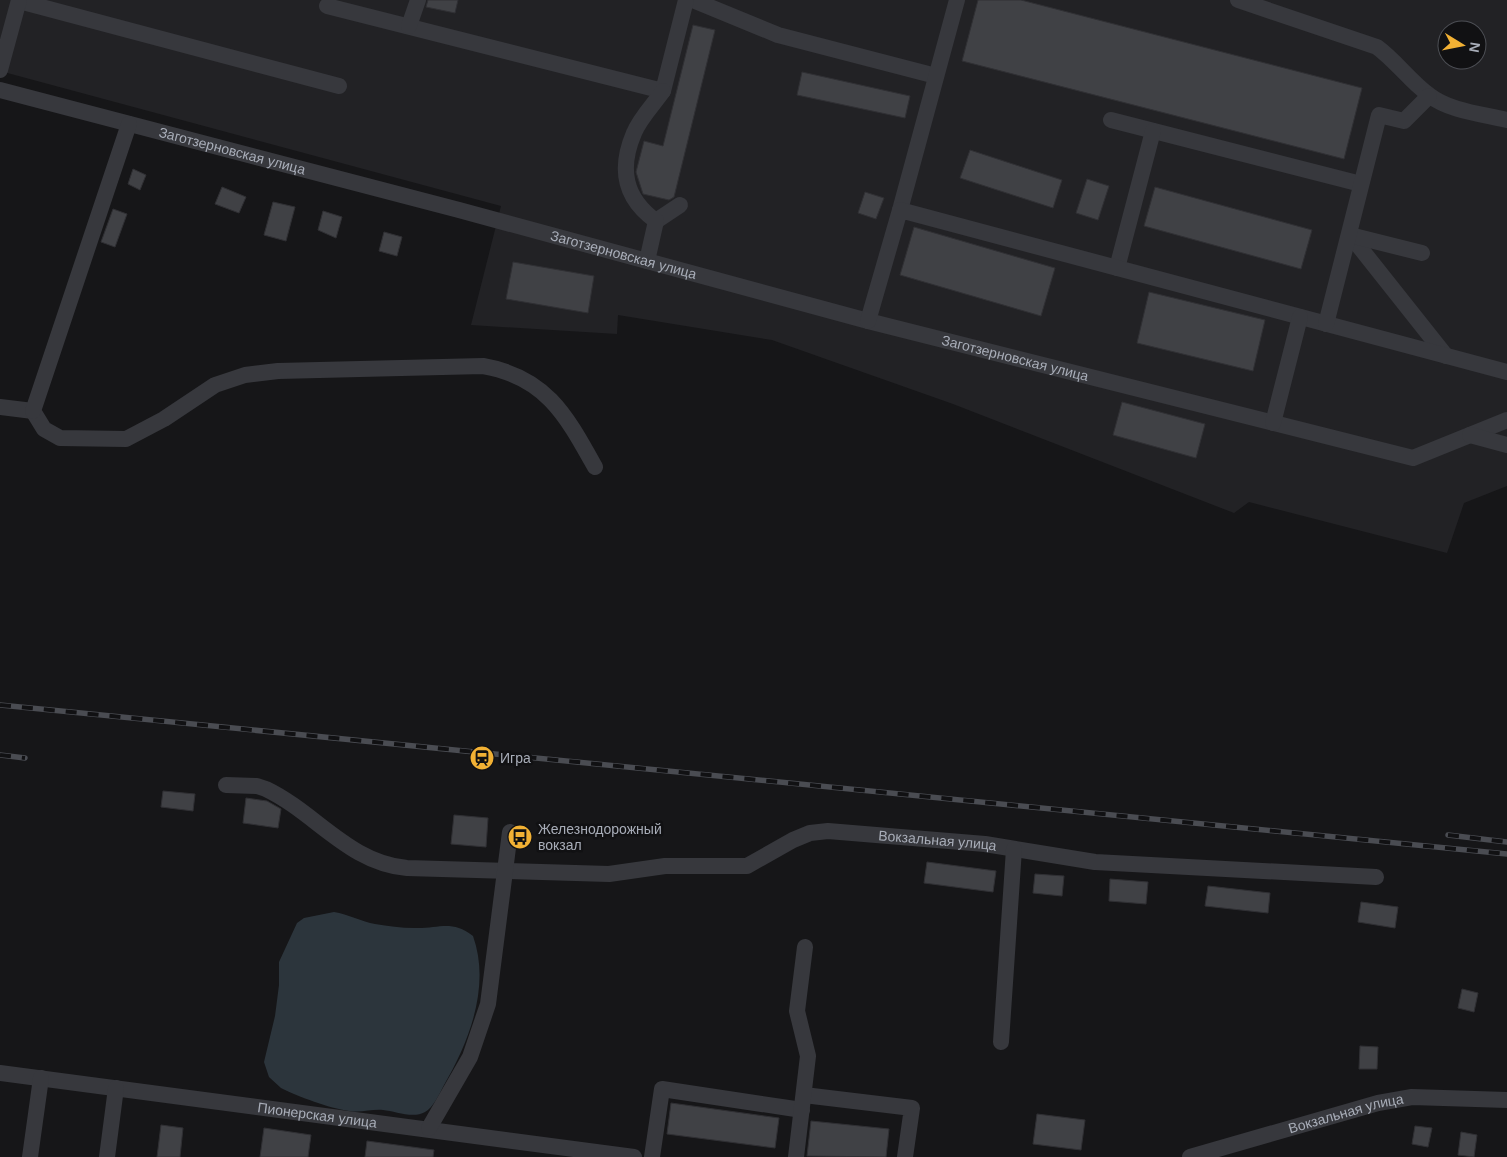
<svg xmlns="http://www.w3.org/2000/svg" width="1507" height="1157" font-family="Helvetica,sans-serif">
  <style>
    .built { fill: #222225; fill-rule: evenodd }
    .water { fill: #2c353c }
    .building { fill: #404145; stroke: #303034 }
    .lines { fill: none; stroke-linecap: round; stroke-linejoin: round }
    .minor { stroke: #37383d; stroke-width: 16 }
    .rail-casing { stroke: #4a4c52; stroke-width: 5.5 }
    .rail { stroke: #111113; stroke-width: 4; stroke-dasharray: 11; stroke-linecap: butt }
    .labels { text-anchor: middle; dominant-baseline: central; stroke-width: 5; stroke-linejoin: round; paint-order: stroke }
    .street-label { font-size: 14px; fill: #a8adb8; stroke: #111113 }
    .poi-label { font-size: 14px; fill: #a8adb8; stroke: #111113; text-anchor: start }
  </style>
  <rect width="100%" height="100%" fill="#161618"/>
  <path class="built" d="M0,0H1507V486L1464,503L1447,553L1249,502L1234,513L953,404L772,340L618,315L617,334L471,325L501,206L0,71ZM1447,30H1477V60H1447Z"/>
  <path class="water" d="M334,912C348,914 362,922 375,924C388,926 401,928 414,928C439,929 451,919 473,936C491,986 469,1042 444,1085C440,1093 433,1108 425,1112C413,1119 395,1111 383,1110C372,1109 361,1113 349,1111C329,1108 299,1097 281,1088L269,1077L264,1062L275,1016L279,985V962L297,923L304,918Z"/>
  <g class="building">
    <path d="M428,0H458L455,13L426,7Z"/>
    <path d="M978,0H1021L1362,88L1344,159L962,61Z"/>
    <path d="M693,25L715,30L674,197L669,200L643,194L636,172L644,141L663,146Z"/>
    <path d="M802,72L910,96L905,118L797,95Z"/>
    <path d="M970,150L1062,180L1053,208L960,178Z"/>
    <path d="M133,169L146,175L140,190L128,184Z"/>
    <path d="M1087,179L1109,186L1098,220L1076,213Z"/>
    <path d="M222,187L246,197L239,213L215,204Z"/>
    <path d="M1155,187L1312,230L1301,269L1144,226Z"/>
    <path d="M865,192L884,198L876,219L858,213Z"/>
    <path d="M273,202L295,207L286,241L264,235Z"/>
    <path d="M113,209L127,214L115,247L101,242Z"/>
    <path d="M323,211L342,217L336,238L318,230Z"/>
    <path d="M914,227L1055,268L1041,316L900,275Z"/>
    <path d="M384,232L402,237L397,256L379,251Z"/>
    <path d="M513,262L594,276L588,313L506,299Z"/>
    <path d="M1149,292L1265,320L1253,371L1137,343Z"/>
    <path d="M1122,402L1205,424L1196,458L1113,435Z"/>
    <path d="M163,791L195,794L193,811L161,807Z"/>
    <path d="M246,798L267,801L281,809L278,828L243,823Z"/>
    <path d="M454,815L488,818L486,847L451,844Z"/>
    <path d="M927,862L996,871L993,892L924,883Z"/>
    <path d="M1035,874L1064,876L1062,896L1033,893Z"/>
    <path d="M1110,879L1148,882L1146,904L1109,901Z"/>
    <path d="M1208,886L1270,893L1268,913L1205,906Z"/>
    <path d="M1361,902L1398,907L1395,928L1358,922Z"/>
    <path d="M1462,989L1478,993L1474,1012L1458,1008Z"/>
    <path d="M1360,1046L1378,1047L1377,1069H1359Z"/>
    <path d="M671,1103L779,1118L775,1148L667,1134Z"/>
    <path d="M1037,1114L1085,1120L1081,1150L1033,1144Z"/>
    <path d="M811,1121L889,1129L886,1157L807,1156Z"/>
    <path d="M161,1125L183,1128L180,1157H157Z"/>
    <path d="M1415,1126L1432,1128L1428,1147L1412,1144Z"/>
    <path d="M264,1128L311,1135L308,1157H260Z"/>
    <path d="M1461,1132L1477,1135L1474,1157L1458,1155Z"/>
    <path d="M367,1141L434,1150L433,1157H365Z"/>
  </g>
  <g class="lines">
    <g class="minor">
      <path d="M693,0L778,35L936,76"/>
      <path d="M1238,0L1377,47C1396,61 1410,81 1429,95C1449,111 1482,114 1507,120"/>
      <path d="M19,1L339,86"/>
      <path d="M327,6L663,91L686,0"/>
      <path d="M409,26L418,0"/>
      <path d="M0,70L19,0"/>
      <path id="s1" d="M0,90L459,210L868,321L1413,458L1507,420"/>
      <path d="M1111,120L1361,184"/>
      <path d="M900,210L957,0"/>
      <path d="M656,221L680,205"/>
      <path d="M1350,235L1446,356"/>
      <path d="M1350,235L1422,253"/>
      <path d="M647,261L656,221C624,198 619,168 634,133C640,118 654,104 663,91"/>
      <path d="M1117,268L1153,131"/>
      <path d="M868,321L900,210L1507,372"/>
      <path d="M1326,324L1379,115L1404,121L1429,96"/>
      <path d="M0,407L33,411"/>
      <path d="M33,411L44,429L60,438L126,439L164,419L215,385L245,375L278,371L483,366C546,377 566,415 595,467"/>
      <path d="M33,411L129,124"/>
      <path d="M1273,423L1300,317"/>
      <path d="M1470,435L1507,445"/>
      <path id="s2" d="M226,785L257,786L266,789C316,813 349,863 407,868L609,874L665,866H747L793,840L810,833L828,831L985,844L1095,862L1376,877"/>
      <path d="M1001,1042L1014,849"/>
      <path id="s3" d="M0,1073L634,1157"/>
      <path d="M804,1095L912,1108L905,1157"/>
      <path d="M429,1128L470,1057L488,1004L510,832"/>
      <path d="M30,1157L41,1078"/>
      <path d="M107,1157L116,1088"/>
      <path d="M652,1157L662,1089L802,1110"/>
      <path d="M796,1157L808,1056L797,1011L805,947"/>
      <path id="s4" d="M1190,1157L1378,1103L1412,1097L1507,1100"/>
    </g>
    <defs>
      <g id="rail">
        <path d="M0,705L1507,854"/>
        <path d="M0,755L25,758"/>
        <path d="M1448,835L1507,842"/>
      </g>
    </defs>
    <use href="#rail" class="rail-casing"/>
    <use href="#rail" class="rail"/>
  </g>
  <defs>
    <symbol id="station-disc" viewBox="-11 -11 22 22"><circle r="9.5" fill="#f2b134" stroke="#111113"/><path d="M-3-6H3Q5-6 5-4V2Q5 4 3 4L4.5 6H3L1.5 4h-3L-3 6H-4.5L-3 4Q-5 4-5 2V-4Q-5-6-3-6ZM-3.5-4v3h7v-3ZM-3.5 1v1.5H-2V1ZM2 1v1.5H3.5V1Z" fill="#111"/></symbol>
    <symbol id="bus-disc" viewBox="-11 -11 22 22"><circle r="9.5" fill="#f2b134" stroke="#111113"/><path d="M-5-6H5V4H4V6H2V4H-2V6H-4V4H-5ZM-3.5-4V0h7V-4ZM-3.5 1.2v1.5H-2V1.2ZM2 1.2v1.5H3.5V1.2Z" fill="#111"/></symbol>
  </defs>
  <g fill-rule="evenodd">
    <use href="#station-disc" x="468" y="744" width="28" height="28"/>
    <use href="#bus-disc" x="506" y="823" width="28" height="28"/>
  </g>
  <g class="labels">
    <g class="street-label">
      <text stroke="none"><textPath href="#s1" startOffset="240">Заготзерновская улица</textPath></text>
      <text stroke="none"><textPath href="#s1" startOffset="645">Заготзерновская улица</textPath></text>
      <text stroke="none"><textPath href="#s1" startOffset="1050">Заготзерновская улица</textPath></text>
      <text stroke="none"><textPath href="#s2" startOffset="744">Вокзальная улица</textPath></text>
      <text stroke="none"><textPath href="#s3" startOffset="320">Пионерская улица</textPath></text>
      <text stroke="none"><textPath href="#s4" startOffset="162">Вокзальная улица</textPath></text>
    </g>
    <g class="poi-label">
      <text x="500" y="758">Игра</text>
      <text x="538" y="829">Железнодорожный<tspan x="538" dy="16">вокзал</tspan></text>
    </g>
  </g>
  <g transform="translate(1462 45) rotate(100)"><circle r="24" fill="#111113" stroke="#4d4f55"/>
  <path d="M0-4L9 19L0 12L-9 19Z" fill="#f2b134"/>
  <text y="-8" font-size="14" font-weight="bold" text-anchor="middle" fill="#a8adb8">N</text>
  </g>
</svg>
